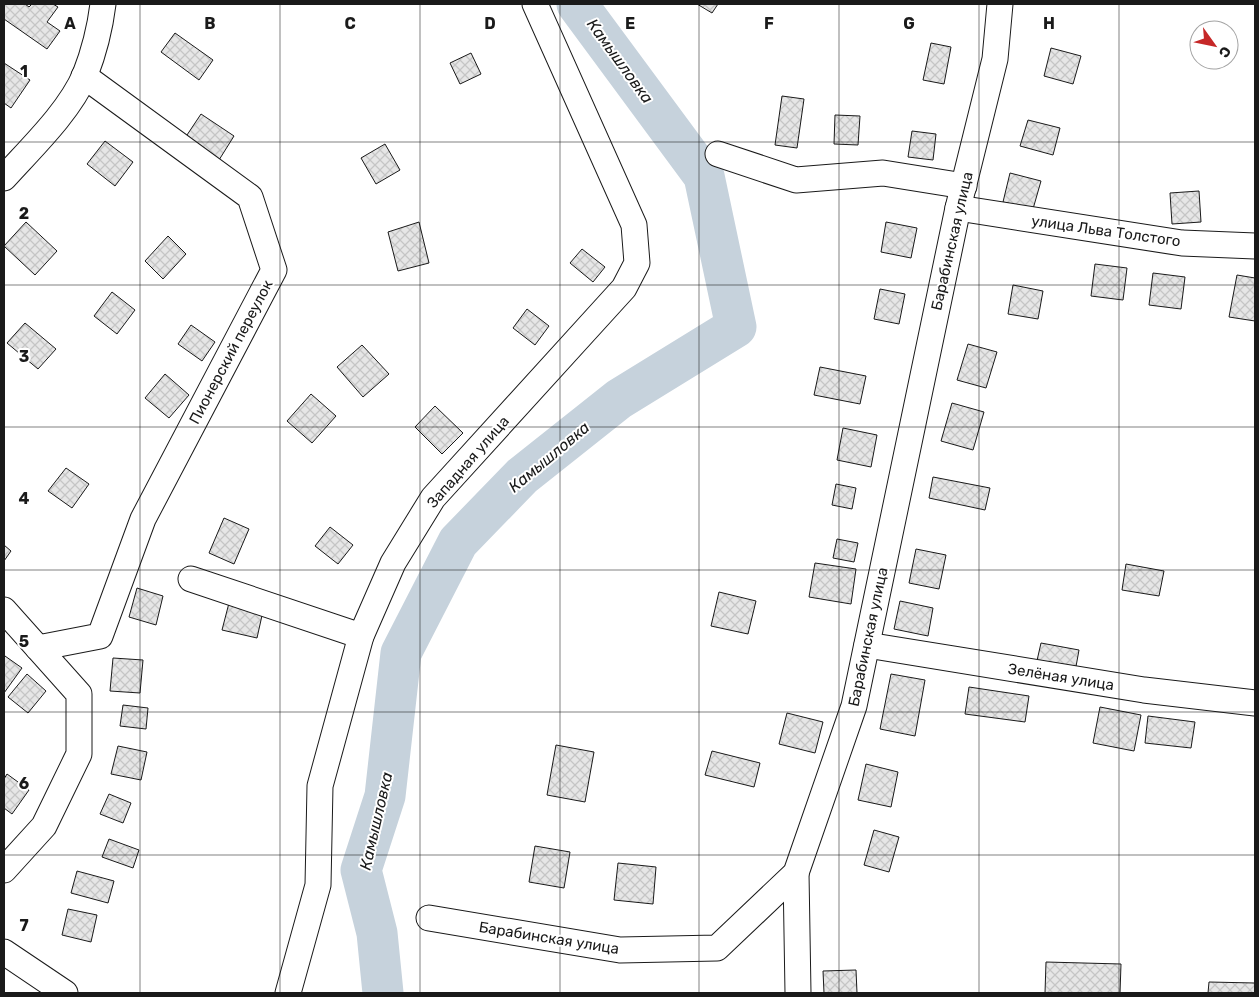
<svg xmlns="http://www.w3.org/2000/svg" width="1259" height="997" font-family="Rubik,sans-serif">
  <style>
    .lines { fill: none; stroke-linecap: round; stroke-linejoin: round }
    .river { stroke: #c6d2dc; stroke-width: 41 }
    .building { fill: url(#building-cross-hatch); stroke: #1a1a1a }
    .minor-casing { stroke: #1a1a1a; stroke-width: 27 }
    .minor { stroke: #fff; stroke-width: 25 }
    .grid { fill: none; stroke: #1a1a1a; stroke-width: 1; stroke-opacity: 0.55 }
    .labels { text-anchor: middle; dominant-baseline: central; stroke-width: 4; stroke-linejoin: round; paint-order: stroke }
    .street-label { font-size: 15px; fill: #1a1a1a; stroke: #fff }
    .water-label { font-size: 16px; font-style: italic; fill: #1a1a1a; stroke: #fff }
    .grid-label { font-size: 16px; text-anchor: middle; font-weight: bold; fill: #1a1a1a; stroke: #fff; stroke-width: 4; stroke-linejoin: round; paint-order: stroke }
  </style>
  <defs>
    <pattern id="building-cross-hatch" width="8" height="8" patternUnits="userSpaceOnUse" patternTransform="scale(1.25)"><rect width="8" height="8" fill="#e6e6e6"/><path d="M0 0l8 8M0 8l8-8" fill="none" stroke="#c5c5c5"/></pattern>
  </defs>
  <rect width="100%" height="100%" fill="#fff"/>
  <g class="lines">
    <path class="river" d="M383,993L377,933L361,870L385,796L401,653L458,542L522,476L619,399L736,327L704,176L577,4"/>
  </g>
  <g class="building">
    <path d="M5,4H25L29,7L32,4H53L58,7L47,22L60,31L47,49L4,19V6Z"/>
    <path d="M697,4H718L712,13Z"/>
    <path d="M175,33L213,60L199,80L161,52Z"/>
    <path d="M931,43L951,47L944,84L923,80Z"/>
    <path d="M1051,48L1081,56L1073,84L1044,76Z"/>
    <path d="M471,53L481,74L460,84L450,63Z"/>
    <path d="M4,63L30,80L11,108L4,103Z"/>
    <path d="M782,96L804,99L797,148L775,145Z"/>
    <path d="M201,114L234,136L219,160L185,138Z"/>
    <path d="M835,115L860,116L858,145L834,144Z"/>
    <path d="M1028,120L1060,128L1053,155L1020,146Z"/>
    <path d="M912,131L936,134L933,160L908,157Z"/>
    <path d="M105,141L133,162L115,186L87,164Z"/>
    <path d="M385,144L400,170L376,184L361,158Z"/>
    <path d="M1010,173L1041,181L1033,209L1003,202Z"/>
    <path d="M1199,191L1201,222L1172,224L1170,193Z"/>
    <path d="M26,222L57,251L35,275L4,246Z"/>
    <path d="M419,222L429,263L398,271L388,232Z"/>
    <path d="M886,222L917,228L911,258L881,252Z"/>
    <path d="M168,236L186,254L163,279L145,261Z"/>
    <path d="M582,249L605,267L593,282L570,263Z"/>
    <path d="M1095,264L1127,268L1123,300L1091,296Z"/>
    <path d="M1153,273L1185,277L1181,309L1149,305Z"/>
    <path d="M1237,275L1255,278V321L1229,317Z"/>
    <path d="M1013,285L1043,291L1038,319L1008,314Z"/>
    <path d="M880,289L905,294L899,324L874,319Z"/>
    <path d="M112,292L135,310L117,334L94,316Z"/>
    <path d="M527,309L549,326L535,345L513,328Z"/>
    <path d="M25,323L56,349L38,369L7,343Z"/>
    <path d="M191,325L215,342L202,361L178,344Z"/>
    <path d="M968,344L997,352L986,388L957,380Z"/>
    <path d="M362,345L389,374L363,397L337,367Z"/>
    <path d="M820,367L866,376L860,404L814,395Z"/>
    <path d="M165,374L189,395L169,418L145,398Z"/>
    <path d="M311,394L336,416L312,443L287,421Z"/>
    <path d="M952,403L984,412L973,450L941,441Z"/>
    <path d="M435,406L463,433L442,454L415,427Z"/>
    <path d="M843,428L877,435L871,467L837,460Z"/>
    <path d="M66,468L89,484L72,508L48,491Z"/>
    <path d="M933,477L990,488L985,510L929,498Z"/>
    <path d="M836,484L856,488L852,509L832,505Z"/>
    <path d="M224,518L249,529L234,564L209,553Z"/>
    <path d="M330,527L353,545L338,564L315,546Z"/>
    <path d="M837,539L858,543L854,562L833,558Z"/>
    <path d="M4,545L11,551L4,561Z"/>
    <path d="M916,549L946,555L939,589L909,583Z"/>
    <path d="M815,563L856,569L851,604L809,597Z"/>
    <path d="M1126,564L1164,571L1159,596L1122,590Z"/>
    <path d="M137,588L163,596L156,625L129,617Z"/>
    <path d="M719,592L756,601L748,634L711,626Z"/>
    <path d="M900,601L933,608L928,636L894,629Z"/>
    <path d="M229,603L263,611L257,638L222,630Z"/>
    <path d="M1041,643L1079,650L1075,672L1036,665Z"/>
    <path d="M5,656L22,668L4,693V658Z"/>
    <path d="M113,658L143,660L140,693L110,691Z"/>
    <path d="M27,674L46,691L28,713L8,697Z"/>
    <path d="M891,674L925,680L915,736L880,729Z"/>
    <path d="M969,687L1029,696L1025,722L965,714Z"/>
    <path d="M123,705L148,708L146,729L120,726Z"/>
    <path d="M1100,707L1141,715L1134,751L1093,743Z"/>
    <path d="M787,713L823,722L815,753L779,744Z"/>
    <path d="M1148,716L1195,722L1191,748L1145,743Z"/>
    <path d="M556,745L594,752L585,802L547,795Z"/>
    <path d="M118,746L147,752L141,780L111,774Z"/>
    <path d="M712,751L760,763L754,787L705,775Z"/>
    <path d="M866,764L898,772L891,807L858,800Z"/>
    <path d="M7,774L29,790L12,814L4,808V779Z"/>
    <path d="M109,794L131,803L123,823L100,814Z"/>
    <path d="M874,830L899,837L889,872L864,865Z"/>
    <path d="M109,839L139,850L133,868L102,857Z"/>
    <path d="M535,846L570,852L564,888L529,882Z"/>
    <path d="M618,863L656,867L653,904L614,900Z"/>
    <path d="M77,871L114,881L108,903L71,893Z"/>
    <path d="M68,909L97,915L91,942L62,935Z"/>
    <path d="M1046,962L1121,964L1120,993H1045Z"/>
    <path d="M856,970L857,993H824L823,971Z"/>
    <path d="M1209,982L1255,983V993H1208Z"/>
  </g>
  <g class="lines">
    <defs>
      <g id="minor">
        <path d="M718,154L796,180L883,173L964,186"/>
        <path d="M4,178C31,148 69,112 85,75C94,52 100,28 103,4"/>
        <path d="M958,208L1182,243L1255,246"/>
        <path d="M191,579L361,636"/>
        <path d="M4,610L79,694V754L44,826L4,870"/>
        <path d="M867,645L1144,690L1255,703"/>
        <path d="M38,648L100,636L143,519L274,270L250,197L84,76"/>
        <path d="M796,873L798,993"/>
        <path d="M429,918L620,950L717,948L796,873L854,706L958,208L995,59L1000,4"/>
        <path d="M4,952L65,993"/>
        <path d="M288,993L318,885L320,786L361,636L393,563L433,498L624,288L637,263L634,225L535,4"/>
      </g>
    </defs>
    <use href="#minor" class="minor-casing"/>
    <use href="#minor" class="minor"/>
  </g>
  <path class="grid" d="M140,4V993M280,4V993M420,4V993M560,4V993M699,4V993M839,4V993M979,4V993M1119,4V993M4,142H1255M4,285H1255M4,427H1255M4,570H1255M4,712H1255M4,855H1255"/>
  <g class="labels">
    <g class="street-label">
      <text transform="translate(1106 231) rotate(8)">улица Льва Толстого</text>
      <text transform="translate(952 241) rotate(-77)">Барабинская улица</text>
      <text transform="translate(231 352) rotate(-62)">Пионерский переулок</text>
      <text transform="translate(468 462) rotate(-49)">Западная улица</text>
      <text transform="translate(868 637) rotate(-78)">Барабинская улица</text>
      <text transform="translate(1061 677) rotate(9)">Зелёная улица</text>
      <text transform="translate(549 938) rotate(9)">Барабинская улица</text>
    </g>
    <g class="water-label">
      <text transform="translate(620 61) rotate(54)">Камышловка</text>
      <text transform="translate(549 457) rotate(-40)">Камышловка</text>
      <text transform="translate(376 821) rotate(-77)">Камышловка</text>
    </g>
  </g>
  <g class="grid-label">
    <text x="70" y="29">A</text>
    <text x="210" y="29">B</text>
    <text x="350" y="29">C</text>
    <text x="490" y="29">D</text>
    <text x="630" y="29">E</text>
    <text x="769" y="29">F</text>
    <text x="909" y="29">G</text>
    <text x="1049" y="29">H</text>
    <text x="24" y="77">1</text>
    <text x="24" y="219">2</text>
    <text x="24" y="362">3</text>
    <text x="24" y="504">4</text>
    <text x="24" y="647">5</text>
    <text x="24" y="789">6</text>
    <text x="24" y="931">7</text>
  </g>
  <rect width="1259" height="997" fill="none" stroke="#1a1a1a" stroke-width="10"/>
  <g transform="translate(1214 45) rotate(123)"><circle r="24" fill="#ffffff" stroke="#a3a3a3"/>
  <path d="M0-4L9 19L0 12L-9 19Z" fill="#c62828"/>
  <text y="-8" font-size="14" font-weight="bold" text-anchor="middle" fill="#1a1a1a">С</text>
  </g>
</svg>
